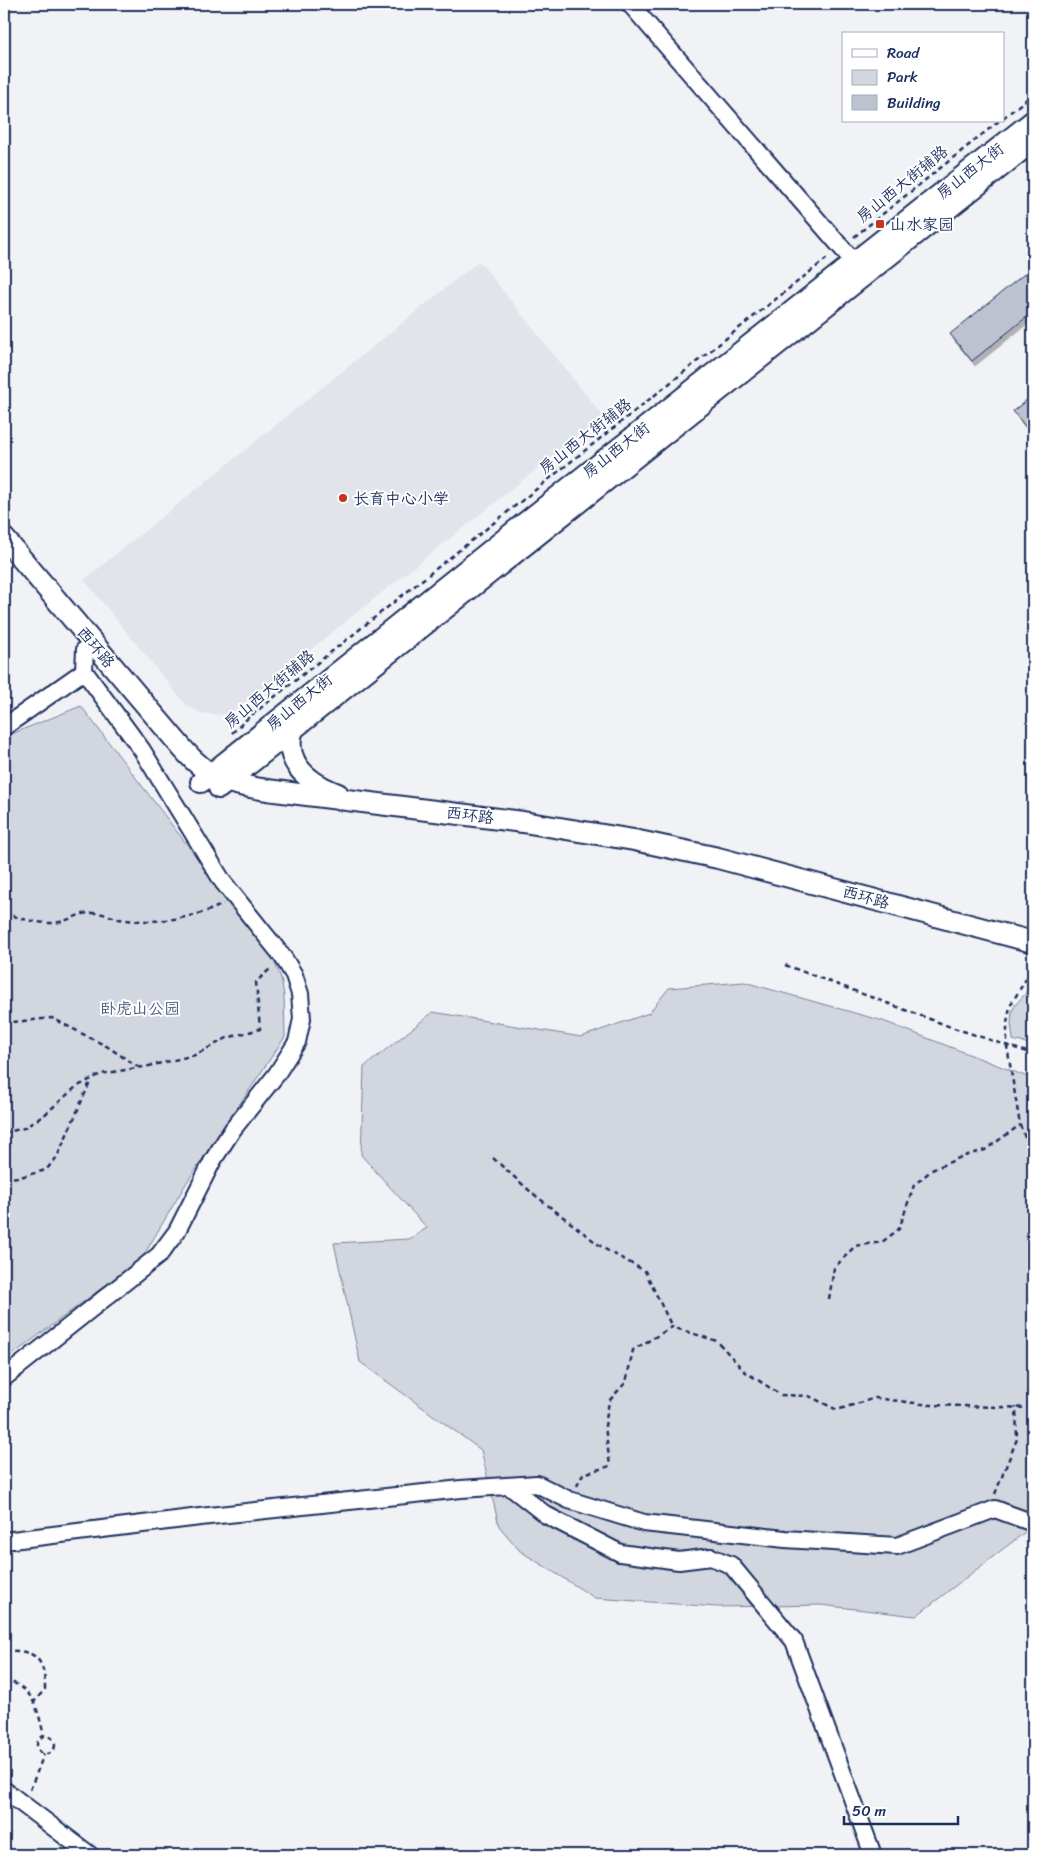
<svg xmlns="http://www.w3.org/2000/svg" width="1037" height="1859" font-family="Sriracha,'LXGW WenKai TC',sans-serif">
  <style>
    .built { fill: #e1e4ea }
    .green { fill: #d2d6df; stroke: #76829e }
    .building { fill: #bcc2d0; stroke: #1b2f5e; filter: url(#shadow) }
    .lines { fill: none; stroke-linecap: round; stroke-linejoin: round }
    .minor-casing { stroke: #1b2f5e; stroke-width: 20 }
    .major-casing { stroke: #1b2f5e; stroke-width: 24 }
    .path { stroke: #1b2f5e; stroke-width: 2.5; stroke-dasharray: 5 4; stroke-linecap: butt }
    .minor { stroke: #fff; stroke-width: 16 }
    .major { stroke: #fff; stroke-width: 20 }
    .poi-dot { fill: #c8321e; stroke: #fff; stroke-width: 2 }
    .labels { text-anchor: middle; dominant-baseline: central; stroke-width: 4; stroke-linejoin: round; paint-order: stroke }
    .street-label { font-size: 16px; fill: #1b2f5e; stroke: #fff }
    .poi-label { font-size: 16px; fill: #1b2f5e; stroke: #fff; text-anchor: start }
    .park-label { font-size: 16px; fill: #49597e; stroke: #fff }
  </style>
  <defs>
    <filter id="shadow"><feDropShadow dx="3" dy="5" stdDeviation="0" flood-color="#0004"/></filter>
  </defs>
  <rect width="100%" height="100%" fill="#f1f2f5"/>
  <filter id="ink" filterUnits="userSpaceOnUse"><feTurbulence type="fractalNoise" baseFrequency=".02" numOctaves="2"/><feDisplacementMap in="SourceGraphic" scale="10" xChannelSelector="R" yChannelSelector="G"/><feConvolveMatrix kernelMatrix="1 2 1 2 8 2 1 2 1" color-interpolation-filters="sRGB"/></filter>
  <g filter="url(#ink)">
    <path class="built" d="M479,261L603,416L235,710L223,715L210,714L201,713L187,706L84,580Z"/>
    <g class="green">
      <path d="M81,706L272,956L281,978L284,995L285,1037L187,1182L142,1258L4,1361V737Z"/>
      <path d="M744,982L883,1021L1033,1079V1526L916,1616L821,1605L717,1607L595,1598L520,1551L499,1526L481,1450L360,1362L334,1243L409,1239L427,1228L361,1155L364,1067L433,1012L581,1037L649,1013L669,988Z"/>
      <path d="M1029,982L1033,983V1045L1013,1040L1011,1023L1012,1011L1016,1004L1026,993Z"/>
    </g>
    <g class="building">
      <path d="M1033,267V312L972,361L950,334Z"/>
      <path d="M1033,395V436L1013,411Z"/>
    </g>
    <g class="lines">
      <defs>
        <g id="minor">
          <path d="M630,4L854,262"/>
          <path d="M4,727L84,671"/>
          <path d="M4,1378L159,1255L177,1231L213,1160L233,1129L276,1075L297,1042L302,1019L300,994L294,975L283,957L223,882L142,750L84,671L85,649"/>
          <path d="M509,1486L546,1515L620,1553L679,1561L711,1557L731,1565L794,1641L873,1855"/>
          <path d="M4,1541L200,1517L461,1489L537,1484L569,1500L644,1523L785,1539L897,1546L995,1509L1033,1523"/>
          <path d="M4,1790L90,1855"/>
        </g>
        <g id="major">
          <path d="M4,538L183,749C211,781 227,783 267,790L523,822L634,840L718,858L1033,942"/>
          <path d="M293,729C282,763 309,783 338,794"/>
          <path d="M201,782L536,514L1033,121"/>
          <path d="M219,788L1033,141"/>
        </g>
      </defs>
      <use href="#minor" class="minor-casing"/>
      <use href="#major" class="major-casing"/>
      <g class="path">
        <path d="M1003,118L1033,94"/>
        <path d="M854,237L999,121"/>
        <path d="M232,733L248,718L830,256"/>
        <path d="M4,913C21,918 41,926 60,922C73,919 78,913 93,913C107,913 114,919 126,920C157,923 195,919 223,904"/>
        <path d="M785,965L951,1027L1033,1054"/>
        <path d="M1033,971L1026,979L1010,1006L1007,1023V1046L1020,1125L1026,1140L1033,1146"/>
        <path d="M4,1023L52,1018L108,1047L138,1067"/>
        <path d="M4,1133L24,1128L43,1116L76,1087L101,1074L149,1066L195,1055L227,1038L260,1029L256,982L271,968"/>
        <path d="M493,1158L531,1192L603,1248L645,1271L672,1327"/>
        <path d="M4,1178L20,1177L46,1170L57,1157L91,1080"/>
        <path d="M829,1299L834,1268L855,1246L882,1242L899,1229L914,1185L932,1170L961,1157L985,1150L1020,1125"/>
        <path d="M577,1486L583,1474L610,1466L605,1426L609,1401L626,1382L633,1350L672,1327L717,1341L744,1371L781,1395L809,1396L837,1410L875,1398L930,1405L1033,1408"/>
        <path d="M995,1494L1017,1439L1016,1407"/>
        <path d="M4,1651C35,1649 45,1658 45,1689L34,1702"/>
        <path d="M4,1680C34,1686 38,1711 44,1736"/>
        <circle cx="46" cy="1745" r="9"/>
        <path d="M30,1790L44,1754"/>
      </g>
      <use href="#minor" class="minor"/>
      <use href="#major" class="major"/>
    </g>
  </g>
  <g class="poi-dot">
    <rect x="875" y="219" width="10" height="10" rx="2.5"/>
    <circle cx="343" cy="498" r="5"/>
  </g>
  <g class="labels">
    <g class="street-label">
      <text transform="translate(970 171) rotate(-38)">房山西大街</text>
      <text transform="translate(902 184) rotate(-39)">房山西大街辅路</text>
      <text transform="translate(585 436) rotate(-38)">房山西大街辅路</text>
      <text transform="translate(616 450) rotate(-38)">房山西大街</text>
      <text transform="translate(96 647) rotate(50)">西环路</text>
      <text transform="translate(269 689) rotate(-40)">房山西大街辅路</text>
      <text transform="translate(299 702) rotate(-39)">房山西大街</text>
      <text transform="translate(470 815) rotate(7)">西环路</text>
      <text transform="translate(866 897) rotate(15)">西环路</text>
    </g>
    <g class="poi-label">
      <text x="890" y="224">山水家园</text>
      <text x="353" y="498">长育中心小学</text>
    </g>
    <g class="park-label">
      <text x="140" y="1008">卧虎山公园</text>
    </g>
  </g>
  <rect width="1037" height="1859" fill="none" stroke="#fff" stroke-width="20"/>
  <rect x="10" y="10" width="1017" height="1839" fill="none" stroke="#1b2f5e" stroke-width="2" filter="url(#ink)"/>
  <rect x="842" y="32" width="162" height="90" fill="#ffffff" stroke="#a4acbf"/>
  <rect x="852" y="49" width="25" height="8" fill="#ffffff" stroke="#a4acbf"/>
  <text x="887" y="58" font-size="15" fill="#1b2f5e">Road</text>
  <rect x="852" y="70" width="25" height="15" fill="#d2d6df" stroke="#a4acbf"/>
  <text x="887" y="82" font-size="15" fill="#1b2f5e">Park</text>
  <rect x="852" y="95" width="25" height="15" fill="#bcc2d0" stroke="#a4acbf"/>
  <text x="887" y="108" font-size="15" fill="#1b2f5e">Building</text>
  <path d="M844 1816v8h114v-8" fill="none" stroke="#1b2f5e" stroke-width="2.5"/>
  <text x="852" y="1816" font-size="15" fill="#1b2f5e" stroke="#ffffff" stroke-width="4" paint-order="stroke">50 m</text>
</svg>
